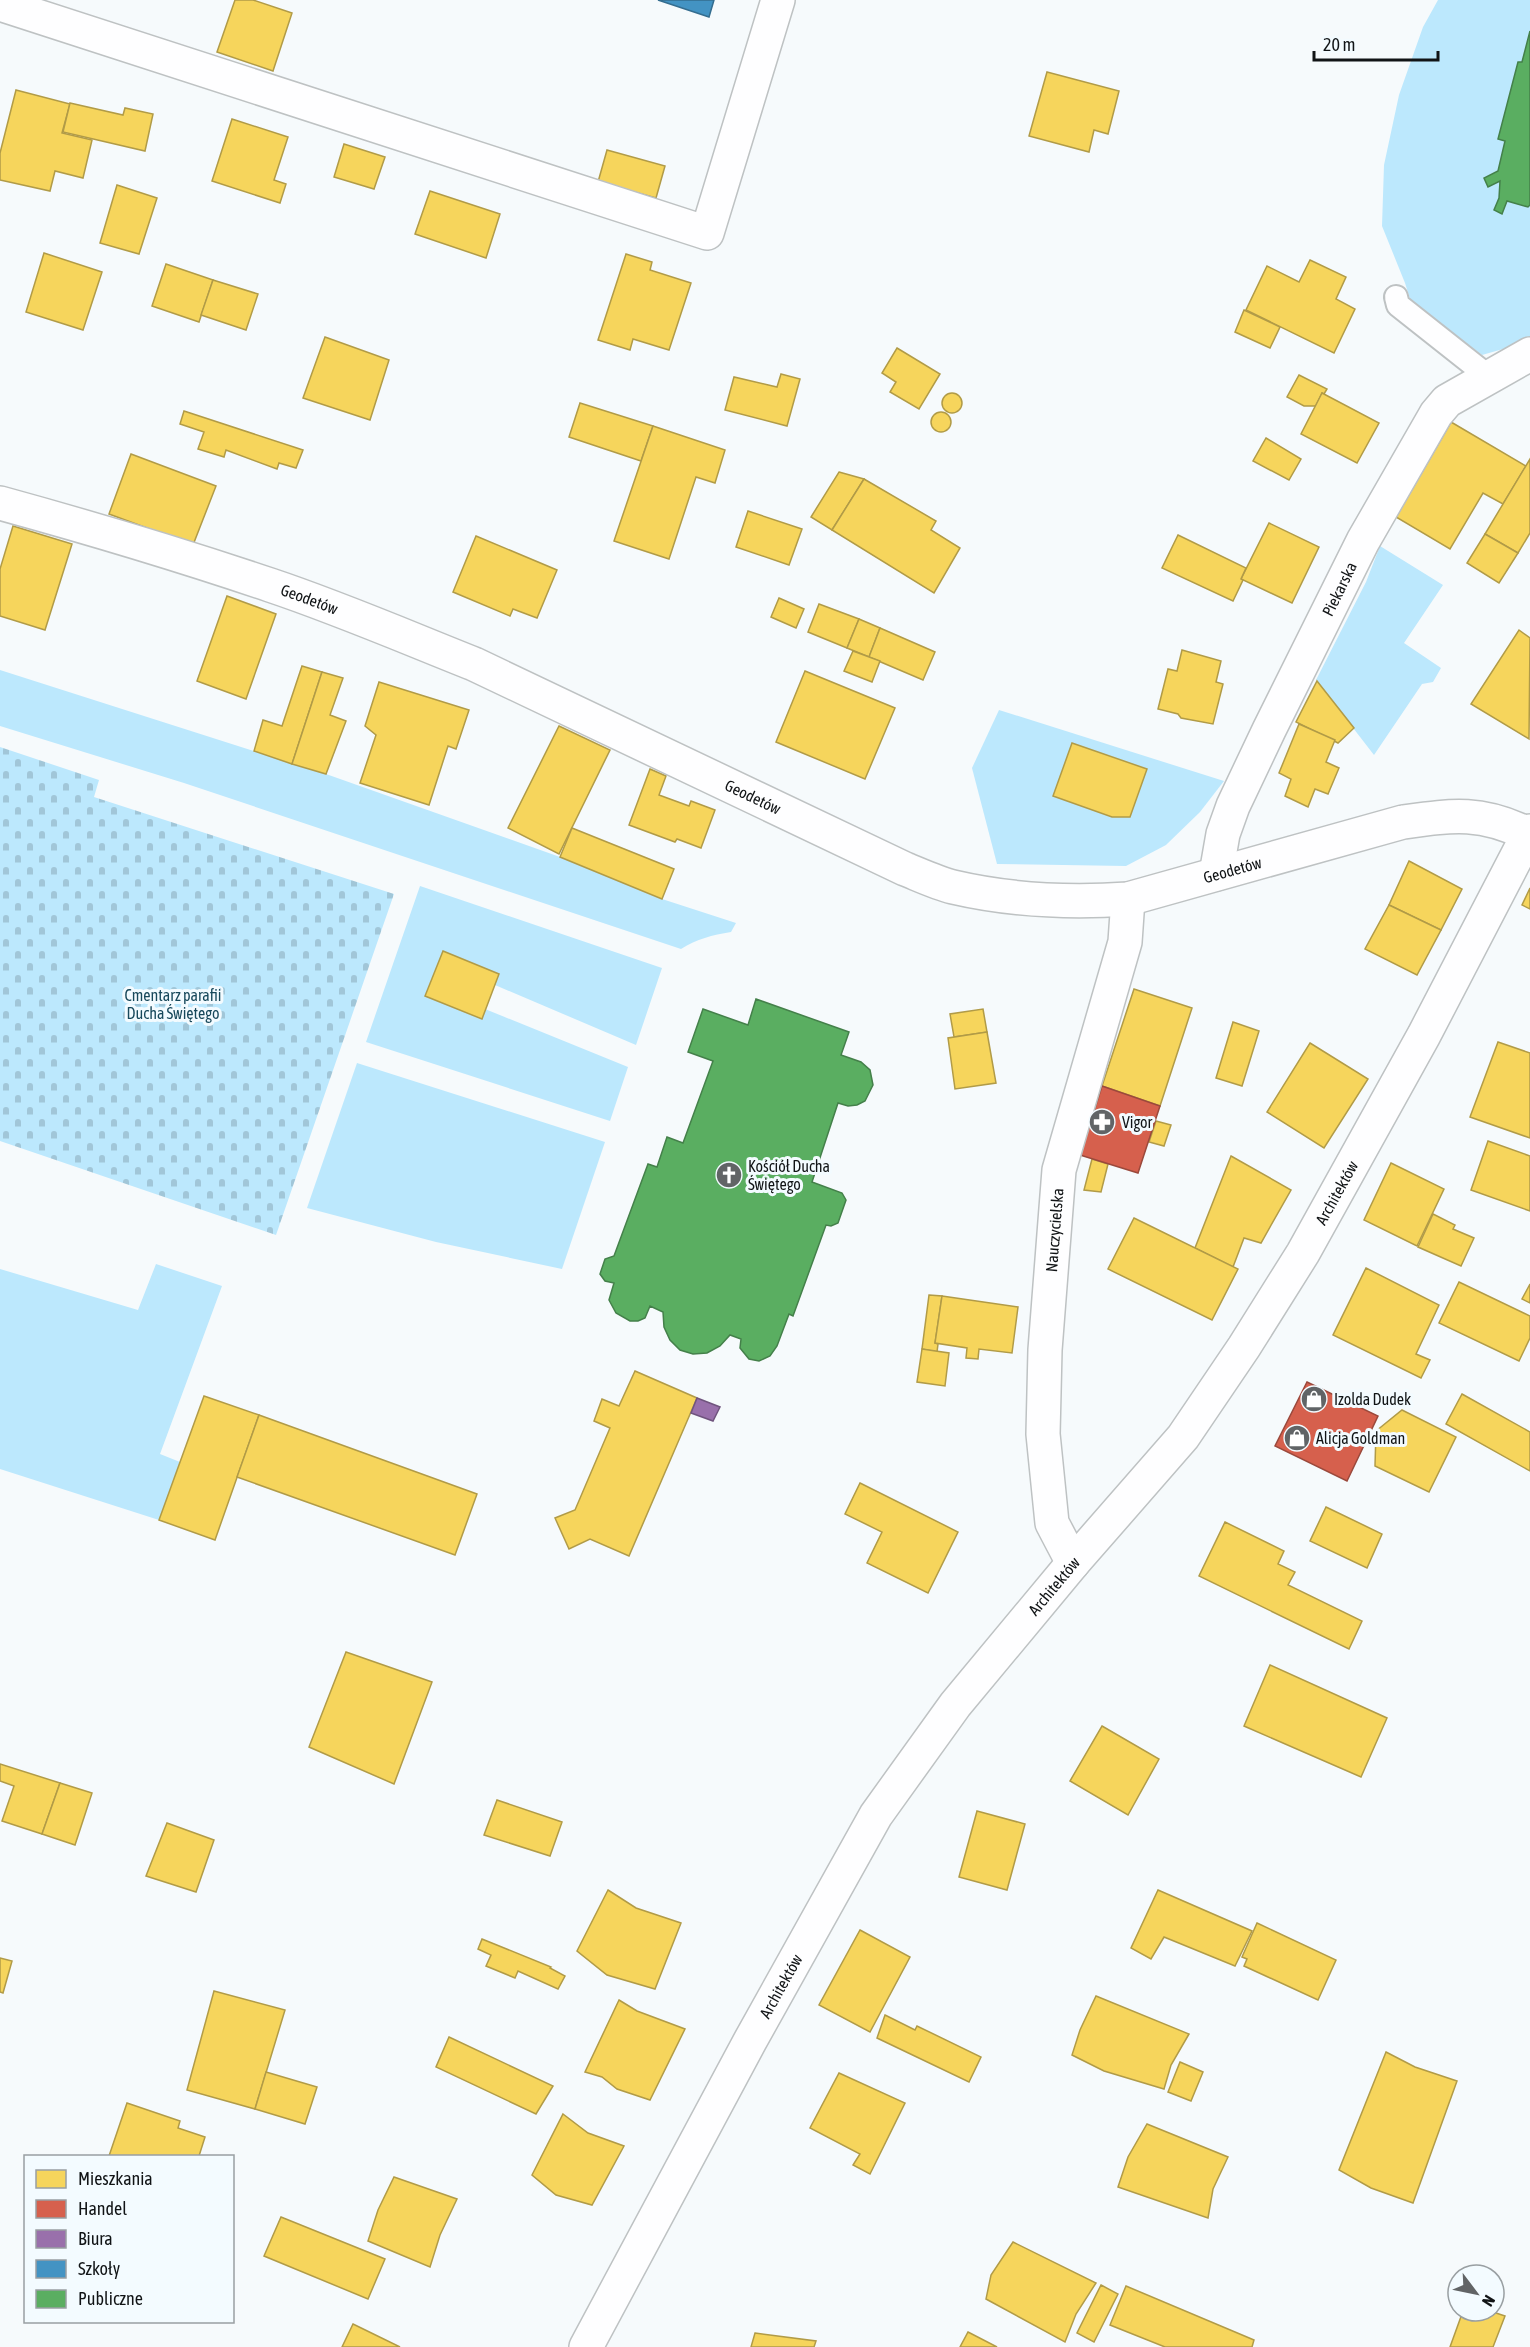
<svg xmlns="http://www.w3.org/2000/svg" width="1530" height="2347" font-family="'Asap Condensed',sans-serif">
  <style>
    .grass { fill: #bce8fd }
    .cemetery { fill: url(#cemetery-stones) }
    .homes { fill: #f6d55c; stroke: #b19b47; stroke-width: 1.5 }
    .shops { fill: #d6604d; stroke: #9b493c; stroke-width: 1.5 }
    .offices { fill: #9970ab; stroke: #70547e; stroke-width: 1.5 }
    .schools { fill: #4393c3; stroke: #346d8f; stroke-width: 1.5 }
    .public { fill: #5aae61; stroke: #44804a; stroke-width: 1.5 }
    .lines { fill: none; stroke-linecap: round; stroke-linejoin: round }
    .lane-casing { stroke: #bec2c3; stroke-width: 26 }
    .street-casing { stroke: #bec2c3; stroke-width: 36 }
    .secondary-casing { stroke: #bec2c3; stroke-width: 36 }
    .lane { stroke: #fefeff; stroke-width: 22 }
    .street { stroke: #fefeff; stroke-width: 33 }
    .secondary { stroke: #fefeff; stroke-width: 33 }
    .labels { text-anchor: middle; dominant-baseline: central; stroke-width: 6; stroke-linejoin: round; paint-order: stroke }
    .street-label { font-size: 16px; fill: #111416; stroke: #f3fbff }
    .park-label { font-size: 16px; fill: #17485b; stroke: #f3fbff }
    .poi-label { font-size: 16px; fill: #111416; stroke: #f3fbff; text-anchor: start }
  </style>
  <defs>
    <pattern id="cemetery-stones" width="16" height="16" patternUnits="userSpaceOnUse" patternTransform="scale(1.5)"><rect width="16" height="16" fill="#bce8fd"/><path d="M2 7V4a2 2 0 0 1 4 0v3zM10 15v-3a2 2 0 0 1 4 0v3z" fill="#a1c6d8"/></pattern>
  </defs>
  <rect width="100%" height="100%" fill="#f6fafc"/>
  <g class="grass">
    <path d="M1438,0H1530V339L1524,343L1482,355L1411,302L1405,283L1382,226L1384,165L1399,95L1423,27Z"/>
    <path d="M1380,546L1443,585L1404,643L1441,668L1433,682L1422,684L1374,755L1316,680L1366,582Z"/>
    <path d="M0,670L326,774L560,857L662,899L736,923L731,932C712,935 697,939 681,949L184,783L0,726Z"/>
    <path d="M999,710L1224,781L1200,812L1166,845L1126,866L997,864L972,768Z"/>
    <path d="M420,886L662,968L636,1045L495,985L499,974L443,951L425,995L481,1019L485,1009L628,1067L610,1121L366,1042Z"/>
    <path d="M357,1063L605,1142L562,1269L436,1242L307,1208Z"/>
    <path d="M156,1264L222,1286L160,1454L180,1462L159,1520L0,1469V1269L138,1310Z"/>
  </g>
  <path class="cemetery" d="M0,747L99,780L94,797L394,894L276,1235L0,1141Z"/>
  <g class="homes">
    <path d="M235,0H253L292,13L273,71L217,52Z"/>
    <path d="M1047,72L1119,91L1108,134L1094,130L1089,152L1029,136Z"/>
    <path d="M16,90L70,104L62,133L92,140L83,178L55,171L50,191L0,180V153Z"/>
    <path d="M70,103L123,115L125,108L153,114L145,151L63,132Z"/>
    <path d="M232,119L288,137L274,180L286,184L280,203L212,181Z"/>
    <path d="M344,144L385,157L374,189L334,177Z"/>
    <path d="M607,150L665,166L656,198L598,182Z"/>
    <path d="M117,185L157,198L139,254L100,243Z"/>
    <path d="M430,191L500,214L486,258L415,234Z"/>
    <path d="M44,253L102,272L83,330L26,312Z"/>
    <path d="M626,254L652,262L650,270L691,283L669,350L633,339L630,350L598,340Z"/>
    <path d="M1310,260L1346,277L1336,299L1355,309L1334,353L1246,310L1267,266L1299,282Z"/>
    <path d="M166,264L213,280L199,322L152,306Z"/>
    <path d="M213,280L258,294L246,330L201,315Z"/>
    <path d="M1244,310L1280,327L1270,348L1235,332Z"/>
    <path d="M325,337L389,360L370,420L303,398Z"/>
    <path d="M897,348L940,374L919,409L890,392L896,382L882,373Z"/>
    <path d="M781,374L800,379L787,426L725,410L734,377L777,387Z"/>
    <path d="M1299,375L1327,389L1324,394L1322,393L1316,406H1304L1287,397Z"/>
    <circle cx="952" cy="403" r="10"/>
    <path d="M1322,393L1379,423L1357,463L1301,434Z"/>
    <path d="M580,403L653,426L641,461L569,437Z"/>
    <path d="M184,411L303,450L296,468L279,463L277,469L226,450L224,457L198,449L204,432L180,424Z"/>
    <circle cx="941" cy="422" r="10"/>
    <path d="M1451,422L1526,466L1503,504L1483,493L1450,549L1396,517Z"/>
    <path d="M653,426L725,450L715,483L696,477L669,559L614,541Z"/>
    <path d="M1266,438L1301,459L1289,480L1253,461Z"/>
    <path d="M131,454L216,486L193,545L109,514Z"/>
    <path d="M1530,459V533L1518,553L1485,534Z"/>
    <path d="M839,472L864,479L832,530L811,517Z"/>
    <path d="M864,479L936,521L931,530L960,548L934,593L832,530Z"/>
    <path d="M748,511L802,529L789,565L736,547Z"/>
    <path d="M1269,523L1319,547L1292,603L1241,579Z"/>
    <path d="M13,526L72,544L45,630L0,616V569Z"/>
    <path d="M1485,534L1518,553L1499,583L1467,563Z"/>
    <path d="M1178,535L1246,568L1241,579L1243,580L1233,601L1162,568Z"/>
    <path d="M476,536L557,570L537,618L513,609L510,616L453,592Z"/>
    <path d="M227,596L276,614L246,699L197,681Z"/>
    <path d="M779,598L804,609L796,628L771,617Z"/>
    <path d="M819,604L859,619L847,648L808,632Z"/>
    <path d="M859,619L880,628L869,657L847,648Z"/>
    <path d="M880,628L935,652L923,680L869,657Z"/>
    <path d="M1519,630L1530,638L1529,739L1471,704Z"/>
    <path d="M1182,650L1221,661L1216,682L1223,684L1213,724L1181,718L1178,714L1158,709L1168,669L1177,671Z"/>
    <path d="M853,651L880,661L872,682L844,671Z"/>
    <path d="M302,666L322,672L292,764L254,751L263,720L282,726Z"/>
    <path d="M805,671L895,708L865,779L776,742Z"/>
    <path d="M322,672L343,678L330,715L346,721L326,774L292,764Z"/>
    <path d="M1317,681L1354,728L1338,743L1296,722Z"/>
    <path d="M379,682L469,710L456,749L448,746L429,805L360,783L376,735L365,726Z"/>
    <path d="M1299,724L1335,740L1326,762L1339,768L1328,794L1315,789L1308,807L1285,796L1291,779L1279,773Z"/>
    <path d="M559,726L610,750L559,854L508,828Z"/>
    <path d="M1072,743L1147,769L1130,817H1112L1053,796Z"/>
    <path d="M650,769L666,776L659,795L689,806L691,801L715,810L701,848L677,839L675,842L629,825Z"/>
    <path d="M572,828L674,869L662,899L560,857Z"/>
    <path d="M1409,861L1462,889L1441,930L1389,905Z"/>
    <path d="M1530,888V909L1522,905Z"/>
    <path d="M1389,905L1441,930L1417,975L1365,949Z"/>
    <path d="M443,951L499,974L482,1019L425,996Z"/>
    <path d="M1134,989L1192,1008L1160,1106L1102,1086Z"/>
    <path d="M983,1009L987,1032L954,1037L950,1014Z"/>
    <path d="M1233,1022L1259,1031L1242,1086L1216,1078Z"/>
    <path d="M987,1032L996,1083L955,1089L948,1038Z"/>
    <path d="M1498,1042L1530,1053V1138L1470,1117Z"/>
    <path d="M1310,1043L1368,1079L1324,1148L1267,1112Z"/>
    <path d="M1156,1121L1171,1125L1164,1146L1149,1142Z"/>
    <path d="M1488,1141L1530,1156V1211L1471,1190Z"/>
    <path d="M1231,1156L1291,1190L1261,1243L1244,1238L1233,1267L1195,1248Z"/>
    <path d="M1092,1159L1108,1164L1101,1192L1084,1190Z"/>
    <path d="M1391,1163L1444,1189L1417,1246L1364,1220Z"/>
    <path d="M1433,1214L1455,1225L1453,1229L1474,1238L1461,1266L1418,1247Z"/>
    <path d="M1134,1218L1238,1269L1212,1320L1108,1269Z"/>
    <path d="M1366,1268L1439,1305L1416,1354L1430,1360L1421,1378L1333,1335Z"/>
    <path d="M1459,1282L1530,1316V1338L1519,1361L1439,1323Z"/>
    <path d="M1530,1284V1303L1522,1299Z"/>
    <path d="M929,1295L942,1296L935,1343L938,1344L937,1352L922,1349Z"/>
    <path d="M942,1296L1018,1307L1012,1353L979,1349L978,1359L966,1358L967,1348L935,1343Z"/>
    <path d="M922,1349L949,1353L945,1386L917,1382Z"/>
    <path d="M635,1371L697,1398L629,1556L590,1539L569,1549L555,1518L575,1510L610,1428L594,1421L602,1399L619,1406Z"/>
    <path d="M1462,1394L1530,1432V1471L1446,1424Z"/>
    <path d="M204,1396L259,1415L215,1540L159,1520Z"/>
    <path d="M1402,1410L1456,1437L1429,1492L1375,1466L1376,1431Z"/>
    <path d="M259,1415L477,1494L455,1555L237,1477Z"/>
    <path d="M860,1483L958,1532L928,1593L867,1563L882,1532L845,1514Z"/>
    <path d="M1326,1507L1382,1534L1367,1568L1310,1541Z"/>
    <path d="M1225,1522L1284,1551L1278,1564L1295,1572L1288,1585L1362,1621L1349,1649L1199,1576Z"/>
    <path d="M346,1652L432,1682L394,1784L309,1747Z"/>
    <path d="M1270,1665L1387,1718L1361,1777L1244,1726Z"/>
    <path d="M1102,1726L1159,1759L1128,1815L1070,1781Z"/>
    <path d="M0,1764L60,1783L42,1834L2,1821L14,1786L0,1781Z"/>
    <path d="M60,1783L92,1793L75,1845L42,1834Z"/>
    <path d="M497,1800L562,1822L550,1856L484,1835Z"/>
    <path d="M977,1811L1025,1824L1007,1890L959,1877Z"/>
    <path d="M167,1823L214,1840L196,1892L146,1876Z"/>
    <path d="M608,1890L636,1908L681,1923L655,1989L607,1975L577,1951Z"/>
    <path d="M1158,1890L1252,1931L1235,1966L1164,1937L1151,1959L1131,1948Z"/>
    <path d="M1257,1923L1336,1960L1318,2000L1244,1966L1247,1959L1242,1957Z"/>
    <path d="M860,1930L910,1957L870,2032L819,2005Z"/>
    <path d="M482,1939L551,1967L550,1968L565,1976L558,1989L518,1971L515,1978L486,1966L491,1955L478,1949Z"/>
    <path d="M0,1958L12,1961L3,1993L0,1992Z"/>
    <path d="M214,1991L285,2010L255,2109L187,2090Z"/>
    <path d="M1096,1996L1189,2034L1171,2065L1164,2089L1104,2071L1072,2055L1080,2030Z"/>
    <path d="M619,2000L637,2011L685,2029L650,2100L617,2089L602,2077L585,2072Z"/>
    <path d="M885,2015L915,2030L917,2026L981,2057L969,2082L877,2038Z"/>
    <path d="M449,2037L553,2086L536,2114L436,2067Z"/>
    <path d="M1386,2052L1415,2067L1457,2081L1413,2203L1371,2188L1339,2170Z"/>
    <path d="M1180,2062L1203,2072L1191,2101L1168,2092Z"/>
    <path d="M266,2072L317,2087L305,2124L255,2109Z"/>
    <path d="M839,2073L905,2103L870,2174L853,2165L860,2154L810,2128Z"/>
    <path d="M127,2103L180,2121L178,2128L205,2137L199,2156H109Z"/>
    <path d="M563,2114L588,2133L624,2146L592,2205L556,2195L532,2175Z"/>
    <path d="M1147,2124L1228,2157L1213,2189L1208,2218L1118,2187L1128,2157Z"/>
    <path d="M394,2177L457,2199L440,2235L430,2267L368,2241L378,2210Z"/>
    <path d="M281,2217L385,2259L368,2299L264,2256Z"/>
    <path d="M1013,2242L1096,2283L1076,2314L1065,2342L986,2299L991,2275Z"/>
    <path d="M1101,2285L1118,2294L1094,2342L1077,2333Z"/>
    <path d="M1126,2286L1254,2340L1252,2347H1165L1110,2325Z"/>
    <path d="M1463,2311H1490L1505,2316L1493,2347H1450Z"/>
    <path d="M353,2324L400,2347H342Z"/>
    <path d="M968,2332L997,2347H960Z"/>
    <path d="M755,2333L816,2341L814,2347H751Z"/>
  </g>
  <g class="shops">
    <path d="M1102,1086L1160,1106L1138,1173L1080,1155Z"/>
    <path d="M1307,1382L1378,1416L1347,1481L1275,1446Z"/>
  </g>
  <path class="offices" d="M697,1398L720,1407L713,1421L691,1413Z"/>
  <path class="schools" d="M658,0H714L709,17Z"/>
  <g class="public">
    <path d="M1530,31V205L1528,207L1507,201L1502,214L1494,210L1499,198L1500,181L1488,187L1484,178L1498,171L1505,141L1498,139L1518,62H1522Z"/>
    <path d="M756,999L849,1032L841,1055L861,1062L870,1070L873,1085L865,1101L857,1105L848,1106L838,1103L812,1182L842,1193L846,1200L838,1223L831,1226L826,1225L793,1316L789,1314L777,1346L770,1356L759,1361L749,1359L740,1348L741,1339L730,1335L720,1346L707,1353L693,1354L680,1350L670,1340L664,1327L663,1312L650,1306L645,1318L638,1321H630L616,1313L609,1300L614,1283L605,1281L600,1274L605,1259L614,1256L648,1164L657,1167L667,1137L683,1143L713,1061L688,1052L703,1009L748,1025Z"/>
  </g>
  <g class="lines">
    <defs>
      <path id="lane" d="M1396,297L1398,305L1489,377"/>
      <g id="street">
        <path d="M0,4L707,233L778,0"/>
        <path id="s1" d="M0,503C91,528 181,555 270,585C339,608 406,637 474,664L905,869C920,875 937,883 953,887C1009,900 1070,903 1128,899L1403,822C1454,815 1481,811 1528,834"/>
        <path id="s2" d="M1216,874L1223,834L1233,806L1269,730L1363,541L1436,414L1447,401L1530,354"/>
        <path id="s3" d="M1073,1563L1052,1523L1043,1434L1045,1350L1059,1170L1125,942L1128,899"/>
      </g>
      <g id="secondary">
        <path id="s4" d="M586,2347L750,2041L876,1815L955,1705L1073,1563L1183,1437L1244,1347L1303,1253L1424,1035L1530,831"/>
      </g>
    </defs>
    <use href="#lane" class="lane-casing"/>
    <use href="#street" class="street-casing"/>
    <use href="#secondary" class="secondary-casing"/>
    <use href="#lane" class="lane"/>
    <use href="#street" class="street"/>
    <use href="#secondary" class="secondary"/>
  </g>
  <defs>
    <symbol id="pharmacy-disc" viewBox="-11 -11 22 22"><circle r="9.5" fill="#616466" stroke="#f3fbff"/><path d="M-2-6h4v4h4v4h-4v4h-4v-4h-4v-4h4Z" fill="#fff"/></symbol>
    <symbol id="church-disc" viewBox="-11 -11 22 22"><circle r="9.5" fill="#616466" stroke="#f3fbff"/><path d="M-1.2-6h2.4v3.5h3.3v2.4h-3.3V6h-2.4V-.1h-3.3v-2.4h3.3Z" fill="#fff"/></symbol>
    <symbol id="shop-disc" viewBox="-11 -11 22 22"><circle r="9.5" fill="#616466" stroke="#f3fbff"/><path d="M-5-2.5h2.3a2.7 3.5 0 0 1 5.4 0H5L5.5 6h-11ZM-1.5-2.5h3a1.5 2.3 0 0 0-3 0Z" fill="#fff"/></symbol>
  </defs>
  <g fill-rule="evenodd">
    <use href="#pharmacy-disc" x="1087" y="1107" width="30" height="30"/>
    <use href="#church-disc" x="714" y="1160" width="30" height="30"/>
    <use href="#shop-disc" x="1299" y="1384" width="30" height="30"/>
    <use href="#shop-disc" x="1282" y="1423" width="30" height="30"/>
  </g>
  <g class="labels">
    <g class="street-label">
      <text stroke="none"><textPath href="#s2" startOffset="312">Piekarska</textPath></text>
      <text stroke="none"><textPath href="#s1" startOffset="324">Geodetów</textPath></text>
      <text stroke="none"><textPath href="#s1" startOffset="810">Geodetów</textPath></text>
      <text stroke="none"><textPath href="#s1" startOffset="1314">Geodetów</textPath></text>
      <text stroke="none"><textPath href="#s4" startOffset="1382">Architektów</textPath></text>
      <text stroke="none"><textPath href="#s3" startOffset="339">Nauczycielska</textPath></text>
      <text stroke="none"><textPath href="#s4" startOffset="896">Architektów</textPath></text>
      <text stroke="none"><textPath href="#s4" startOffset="410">Architektów</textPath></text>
    </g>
    <g class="park-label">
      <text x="173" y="995">Cmentarz parafii<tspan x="173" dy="18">Ducha Świętego</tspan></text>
    </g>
    <g class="poi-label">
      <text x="1122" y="1122">Vigor</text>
      <text x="748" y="1166">Kościół Ducha<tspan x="748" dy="18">Świętego</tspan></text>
      <text x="1334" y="1399">Izolda Dudek</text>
      <text x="1316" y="1438">Alicja Goldman</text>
    </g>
  </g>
  <rect x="24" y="2155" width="210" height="168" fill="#f3fbff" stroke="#999fa2" stroke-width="1.5"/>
  <rect x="36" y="2170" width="30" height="18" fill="#f6d55c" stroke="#999fa2" stroke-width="1.5"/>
  <text x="78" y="2185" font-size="18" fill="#111416">Mieszkania</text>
  <rect x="36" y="2200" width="30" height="18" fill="#d6604d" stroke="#999fa2" stroke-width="1.5"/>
  <text x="78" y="2215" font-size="18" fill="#111416">Handel</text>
  <rect x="36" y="2230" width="30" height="18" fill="#9970ab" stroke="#999fa2" stroke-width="1.5"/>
  <text x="78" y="2245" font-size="18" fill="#111416">Biura</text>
  <rect x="36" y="2260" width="30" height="18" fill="#4393c3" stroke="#999fa2" stroke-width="1.5"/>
  <text x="78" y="2275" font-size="18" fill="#111416">Szkoły</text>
  <rect x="36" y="2290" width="30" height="18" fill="#5aae61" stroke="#999fa2" stroke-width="1.5"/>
  <text x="78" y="2305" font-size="18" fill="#111416">Publiczne</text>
  <g transform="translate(1476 2293) rotate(122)"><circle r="28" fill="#f3fbff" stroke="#999fa2" stroke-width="1.5"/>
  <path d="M0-4.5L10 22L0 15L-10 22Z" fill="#616466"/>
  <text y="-9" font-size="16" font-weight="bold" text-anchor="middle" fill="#111416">N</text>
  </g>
  <path d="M1314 51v9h124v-9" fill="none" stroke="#111416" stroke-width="3"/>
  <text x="1323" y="51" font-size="18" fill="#111416" stroke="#f3fbff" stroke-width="4.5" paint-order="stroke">20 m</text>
</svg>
